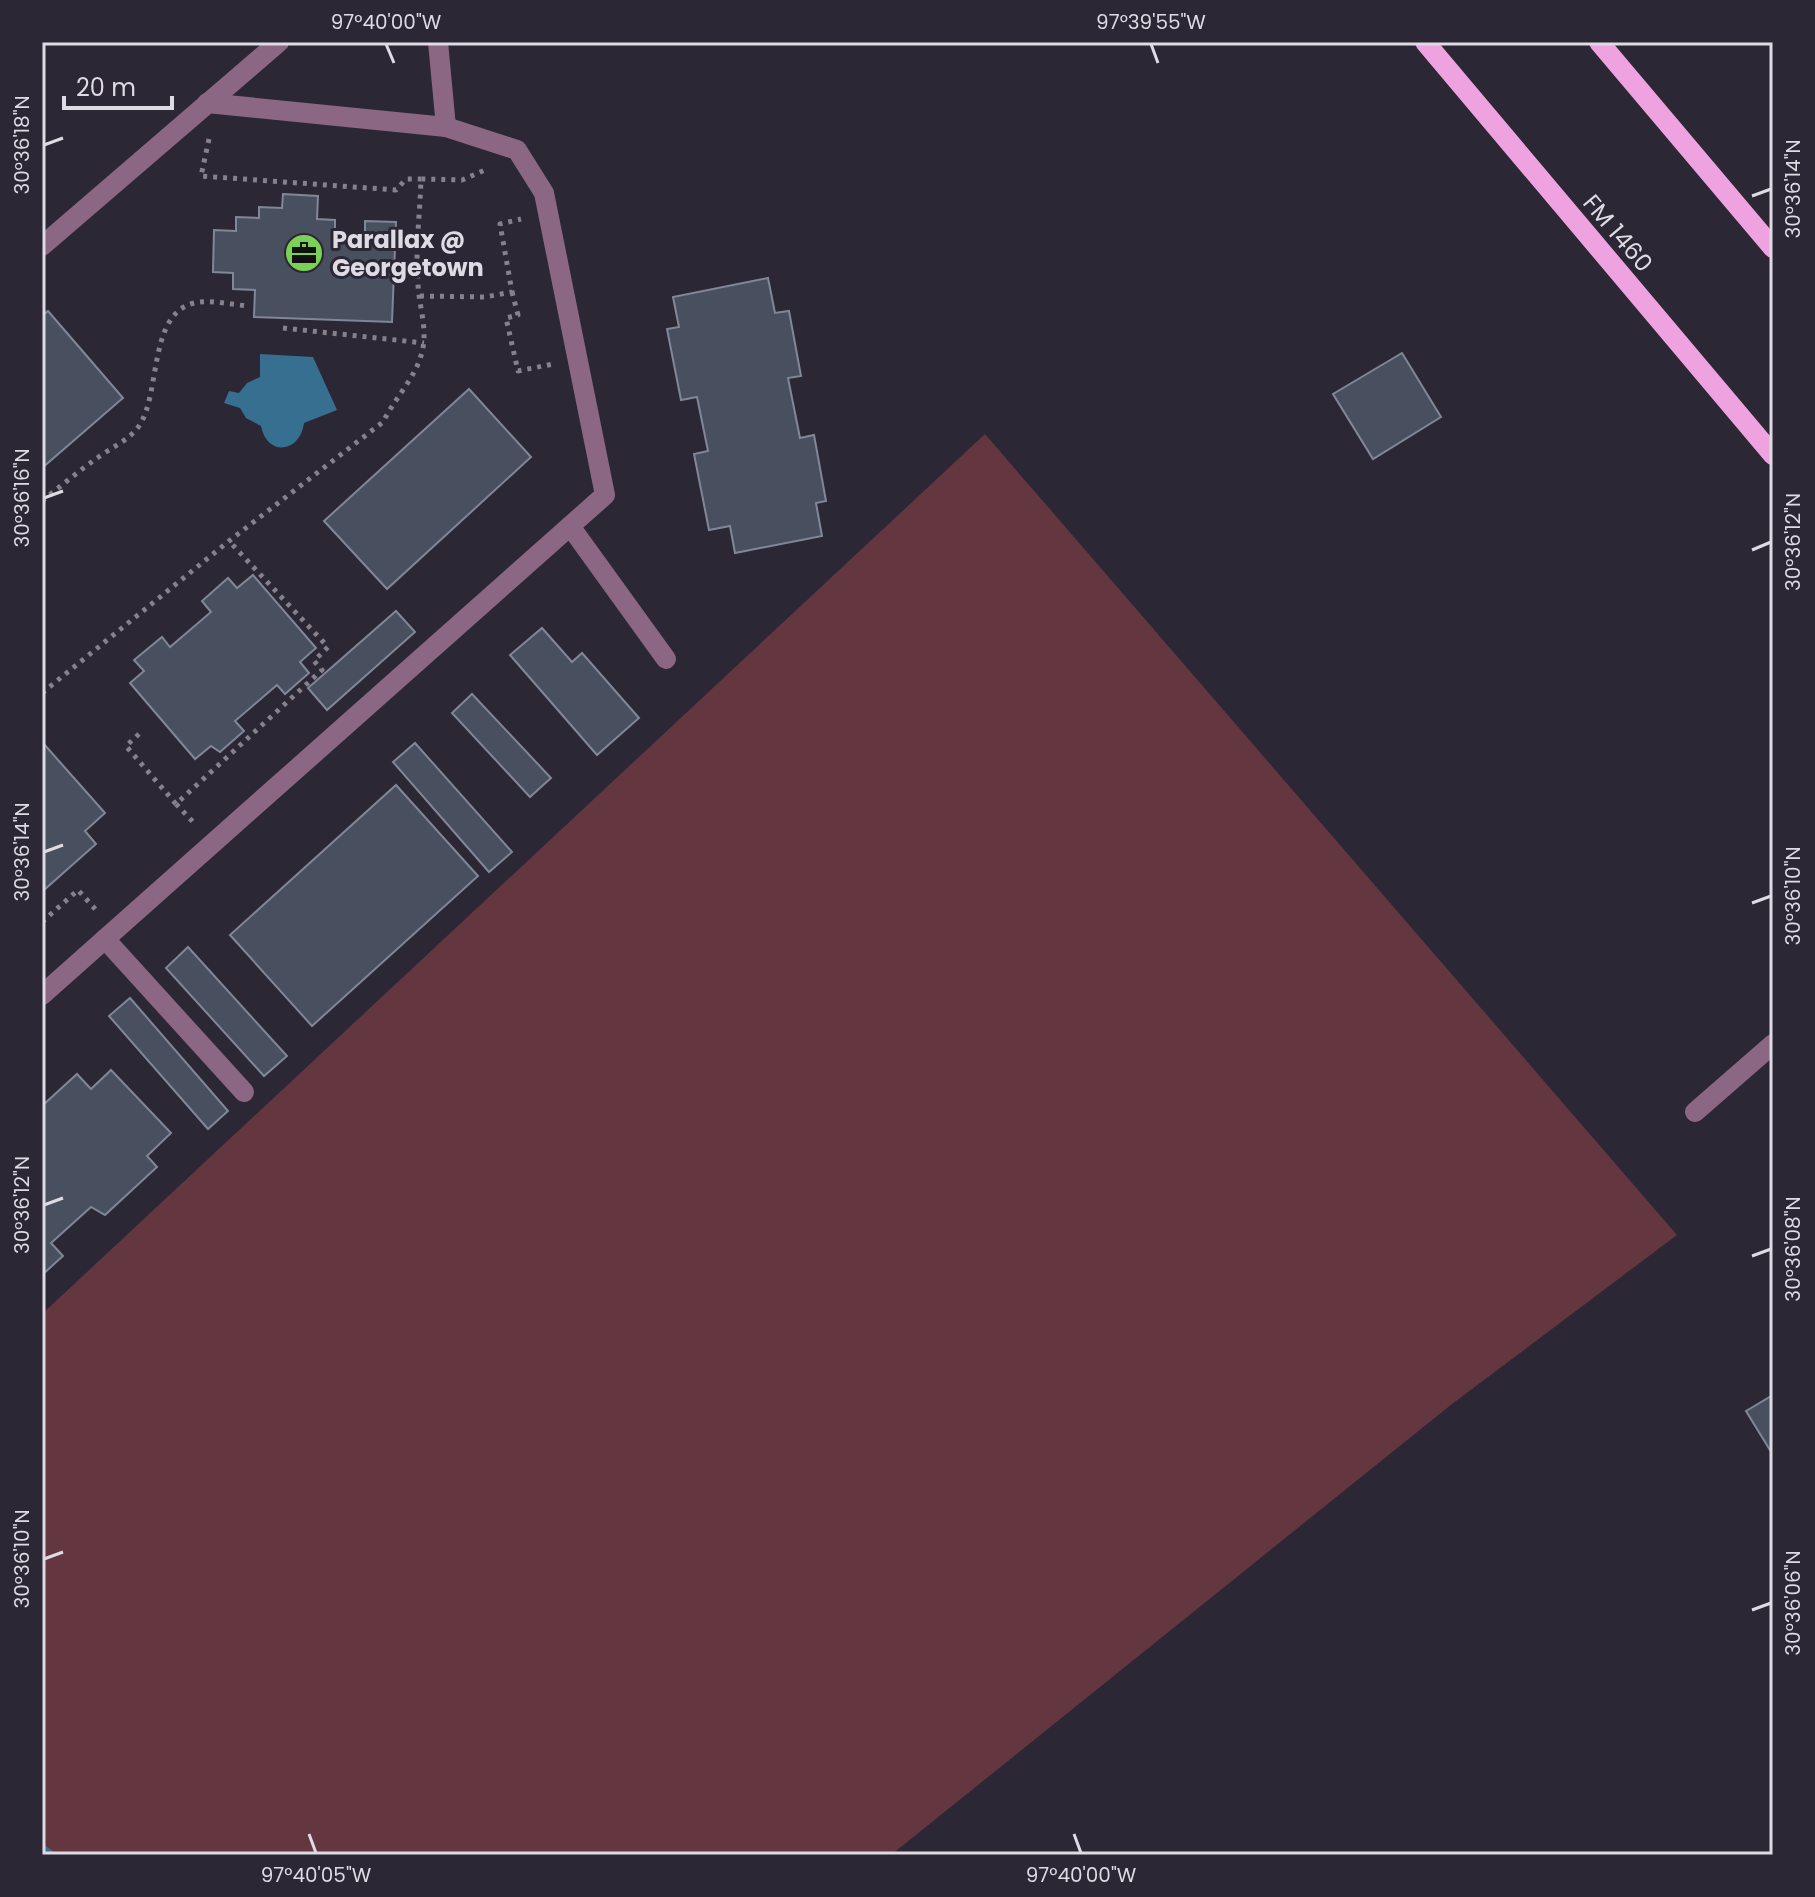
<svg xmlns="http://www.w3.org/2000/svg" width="1815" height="1897" font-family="Poppins,sans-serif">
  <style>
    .green { fill: #633640 }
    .water { fill: #366f8f }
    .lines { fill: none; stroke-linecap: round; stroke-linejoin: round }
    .stream { stroke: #366f8f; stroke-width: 11 }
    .building { fill: #484f5e; stroke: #808798; stroke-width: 2 }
    .path { stroke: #85818d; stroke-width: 5; stroke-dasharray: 4 6; stroke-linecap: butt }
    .minor { stroke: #8b6784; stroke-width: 20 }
    .major { stroke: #eea3e0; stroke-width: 20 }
    .ticks { fill: none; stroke: #dedbe5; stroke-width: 3 }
    .labels { text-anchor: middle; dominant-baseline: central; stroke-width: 6; stroke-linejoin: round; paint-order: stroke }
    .street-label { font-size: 24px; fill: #dedbe5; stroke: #2c2735 }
    .poi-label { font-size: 24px; font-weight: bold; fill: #dedbe5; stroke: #2c2735; text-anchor: start }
    .neatline { fill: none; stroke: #dedbe5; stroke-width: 3 }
    .ticks-label { font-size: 20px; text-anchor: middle; fill: #dedbe5 }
  </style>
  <rect width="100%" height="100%" fill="#2c2735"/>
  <path class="green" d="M985,434L1677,1235L1452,1404L891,1855H42V1314Z"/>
  <path class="water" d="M260,354L313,357L337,410L304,423C300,453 267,457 261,426L246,418L240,408L224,403L229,391L239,393L247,383L260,377Z"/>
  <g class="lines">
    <path class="stream" d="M42,1850L49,1855"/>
  </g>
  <g class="building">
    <path d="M283,194L318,196L317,219L335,220V234H365V221L396,222L392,322L254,317L255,290L233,289V273L213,272L214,230L236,231V217L259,218V207L282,208Z"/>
    <path d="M768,278L775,313L789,311L801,376L788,378L800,438L814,435L826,501L816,503L822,536L735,553L730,526L709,530L694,454L708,451L697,397L681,400L667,329L679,327L673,297Z"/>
    <path d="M48,311L123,398L42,468V316Z"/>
    <path d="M1402,353L1441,417L1373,459L1333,394Z"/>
    <path d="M469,389L531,457L387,589L324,521Z"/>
    <path d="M253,575L316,648L300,662L309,673L285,694L277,685L235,721L244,731L220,752L211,746L195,759L130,683L144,671L134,660L162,637L170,647L211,612L202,601L228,578L237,588Z"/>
    <path d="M396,611L415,632L327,710L308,688Z"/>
    <path d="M542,628L572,662L582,653L639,718L597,755L510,655Z"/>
    <path d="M472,694L551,778L530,797L452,713Z"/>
    <path d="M43,743L105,813L85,831L96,844L44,890Z"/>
    <path d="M415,743L512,852L489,872L393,762Z"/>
    <path d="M396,785L478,876L312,1026L230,935Z"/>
    <path d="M188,947L287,1056L264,1076L166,968Z"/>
    <path d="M130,998L228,1111L208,1129L109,1016Z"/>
    <path d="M111,1070L171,1133L147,1156L157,1167L105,1215L91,1207L51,1243L63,1256L42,1275V1106L77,1074L91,1089Z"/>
    <path d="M1773,1395V1455L1746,1411Z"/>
  </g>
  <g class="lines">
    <g class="path">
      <path d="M209,139L201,176L396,190L406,179H421"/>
      <path d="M512,292L518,315L506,318L518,371L553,364"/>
      <path d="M420,296L485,297L512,292L500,224L521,219"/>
      <path d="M283,328L424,343"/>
      <path d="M42,501C61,486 80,470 100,456C114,446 129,440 139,426C161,394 148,314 194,303C210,299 232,305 249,306"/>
      <path d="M42,693L229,541L383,422C395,398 416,377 422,352C428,329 419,307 418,284C415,250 420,214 421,179L462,180L485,170V168"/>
      <path d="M139,734L126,746L176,804L322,670L314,661L328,647L229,541"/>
      <path d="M176,804L195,824"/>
      <path d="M42,922L78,890L96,910"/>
    </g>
    <g class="minor">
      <path d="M438,42L446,127"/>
      <path d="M42,246L279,42"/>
      <path d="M570,526L666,659"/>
      <path d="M105,939L244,1092"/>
      <path d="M42,995L605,495L544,193L517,150L446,127L207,103"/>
      <path d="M1695,1112L1773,1044"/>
    </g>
    <g class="major">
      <path d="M1425,42L1773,455"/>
      <path d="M1599,42L1773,248"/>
    </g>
  </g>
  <path class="ticks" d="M386,44L394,63M1151,44L1158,63M44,145L63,138M1752,196L1771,189M44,498L63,491M1752,550L1771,542M44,852L63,845M1752,903L1771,896M44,1205L63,1198M1752,1256L1771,1249M44,1559L63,1552M1752,1610L1771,1603M309,1834L316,1853M1074,1834L1081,1853"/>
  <defs>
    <symbol id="office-disc" viewBox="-11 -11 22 22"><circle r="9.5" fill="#7bd155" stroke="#2c2735"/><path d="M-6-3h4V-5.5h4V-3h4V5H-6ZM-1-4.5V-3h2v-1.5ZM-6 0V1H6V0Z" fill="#111"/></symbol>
  </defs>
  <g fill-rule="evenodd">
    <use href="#office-disc" x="282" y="231" width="44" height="44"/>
  </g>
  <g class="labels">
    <g class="street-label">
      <text transform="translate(1618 233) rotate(50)">FM 1460</text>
    </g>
    <g class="poi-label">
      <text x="332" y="239">Parallax @<tspan x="332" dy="28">Georgetown</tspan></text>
    </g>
  </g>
  <rect width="1815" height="1897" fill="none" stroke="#2c2735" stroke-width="88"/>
  <path d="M64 96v12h108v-12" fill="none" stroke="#dedbe5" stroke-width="4"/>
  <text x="76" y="96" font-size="24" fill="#dedbe5" stroke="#2c2735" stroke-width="6" paint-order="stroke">20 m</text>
  <rect x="44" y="44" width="1727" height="1809" class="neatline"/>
  <g class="ticks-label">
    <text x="386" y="29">97°40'00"W</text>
    <text x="1151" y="29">97°39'55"W</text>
    <text transform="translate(22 145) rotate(-90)" y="7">30°36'18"N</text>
    <text transform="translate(1793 189) rotate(-90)" y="7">30°36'14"N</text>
    <text transform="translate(22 498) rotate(-90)" y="7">30°36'16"N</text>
    <text transform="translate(1793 542) rotate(-90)" y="7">30°36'12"N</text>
    <text transform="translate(22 852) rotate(-90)" y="7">30°36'14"N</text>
    <text transform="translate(1793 896) rotate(-90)" y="7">30°36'10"N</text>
    <text transform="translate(22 1205) rotate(-90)" y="7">30°36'12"N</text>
    <text transform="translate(1793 1249) rotate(-90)" y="7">30°36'08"N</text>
    <text transform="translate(22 1559) rotate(-90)" y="7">30°36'10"N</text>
    <text transform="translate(1793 1603) rotate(-90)" y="7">30°36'06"N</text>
    <text x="316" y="1882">97°40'05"W</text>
    <text x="1081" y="1882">97°40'00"W</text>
  </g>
</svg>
